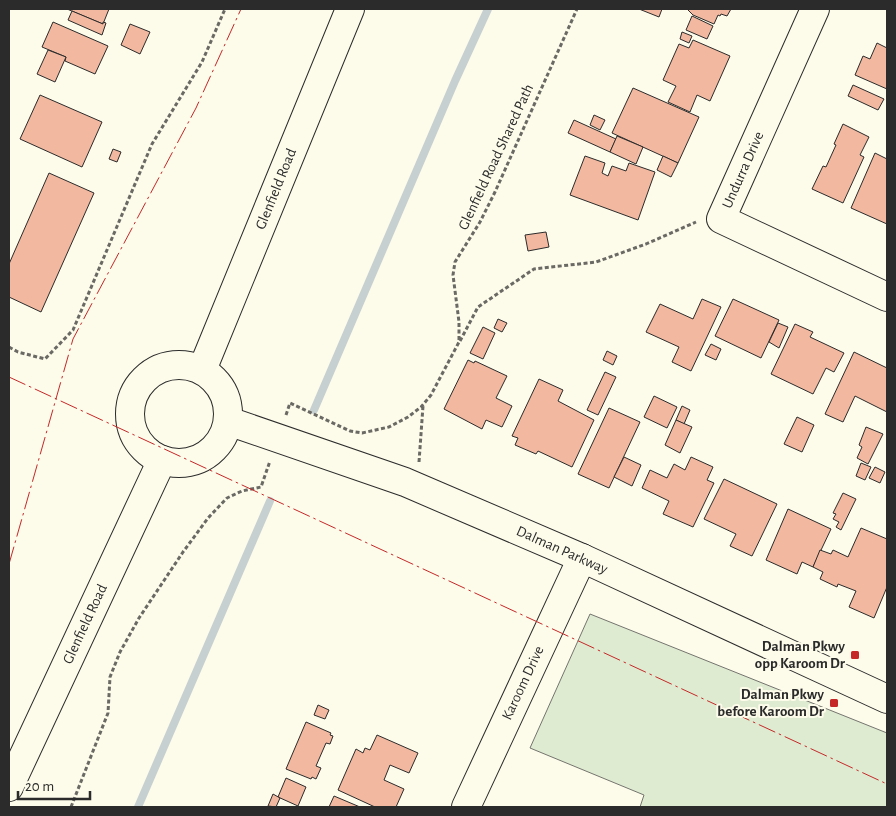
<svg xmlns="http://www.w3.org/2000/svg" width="896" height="816" font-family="'Alegreya Sans',sans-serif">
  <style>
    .green { fill: #deebd1; stroke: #74746e }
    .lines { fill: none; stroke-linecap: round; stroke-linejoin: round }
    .stream { stroke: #c7d0d0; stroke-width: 8 }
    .building { fill: #f2b8a0; stroke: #2b2b2b }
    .minor-casing { stroke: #2b2b2b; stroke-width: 30 }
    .major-casing { stroke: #2b2b2b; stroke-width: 30 }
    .path { stroke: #6a6964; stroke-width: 3; stroke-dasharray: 4 2.5; stroke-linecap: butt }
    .minor { stroke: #fdfbea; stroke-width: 28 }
    .major { stroke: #fdfbea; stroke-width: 28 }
    .power { stroke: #c62828; stroke-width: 1; stroke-dasharray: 18 4 2.5 4; stroke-linecap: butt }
    .poi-dot { fill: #c62828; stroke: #fdfbea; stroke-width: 2 }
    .labels { text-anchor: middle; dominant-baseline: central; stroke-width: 4; stroke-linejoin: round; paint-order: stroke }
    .street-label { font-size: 15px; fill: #2b2b2b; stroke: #fdfbea }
    .poi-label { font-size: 15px; font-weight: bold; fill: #2b2b2b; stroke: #fdfbea; text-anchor: end }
  </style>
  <rect width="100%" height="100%" fill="#fdfbea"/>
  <path class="green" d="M590,614L887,733V807H640L644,795L530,748Z"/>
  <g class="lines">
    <g class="stream">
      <path d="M314,410L455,81L488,9"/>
      <path d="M138,807L270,501"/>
    </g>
  </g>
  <g class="building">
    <path d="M67,9H109L103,24Z"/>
    <path d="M639,9H662L659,17Z"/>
    <path d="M687,9H731L727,16L721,14L720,16L718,15L714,24L693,15Z"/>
    <path d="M72,11L103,24V22L106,23L102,35L68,20Z"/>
    <path d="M692,16L713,26L707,39L686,30Z"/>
    <path d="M53,22L108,46L95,74L65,61L66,57L42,47Z"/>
    <path d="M130,24L150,32L140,54L121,45Z"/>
    <path d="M682,32L692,36L689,43L680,39Z"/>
    <path d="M693,40L730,56L710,101L697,95L690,112L668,102L676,86L663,80L679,44L689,48Z"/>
    <path d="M877,43L887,48V89L855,75L863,56L870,59Z"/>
    <path d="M48,50L66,57L55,82L37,74Z"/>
    <path d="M853,85L884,99L878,110L848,96Z"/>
    <path d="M633,88L699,117L678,163L612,133Z"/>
    <path d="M40,95L102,122L82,167L20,139Z"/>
    <path d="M594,115L605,120L600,130L590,125Z"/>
    <path d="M574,120L616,139L610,152L568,133Z"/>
    <path d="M843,124L869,137L860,155L864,157L843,203L812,189L823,166L826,167L836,145L834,144Z"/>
    <path d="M617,136L643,147L636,164L610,152Z"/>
    <path d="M113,149L121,152L117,162L109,159Z"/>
    <path d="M875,153L887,159V224L851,208Z"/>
    <path d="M585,156L605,163L602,173L608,176L612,166L626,171L629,163L655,172L638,220L570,195Z"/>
    <path d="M663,156L678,163L671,177L657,170Z"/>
    <path d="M49,173L94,193L41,312L9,297V264Z"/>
    <path d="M546,232L549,247L528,251L525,235Z"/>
    <path d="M702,299L721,307L691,371L672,362L679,347L646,332L660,304L693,319Z"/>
    <path d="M733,299L779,320L761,358L715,336Z"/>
    <path d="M498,319L507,323L502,332L494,328Z"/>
    <path d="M778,323L788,327L779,348L769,342Z"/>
    <path d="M795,324L813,332L810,337L844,353L834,372L826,368L813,394L771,374Z"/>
    <path d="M483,327L495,333L483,359L470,353Z"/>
    <path d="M711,344L721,349L716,360L705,355Z"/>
    <path d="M607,351L617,356L613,365L603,360Z"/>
    <path d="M854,352L887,368V412L855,396L843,422L825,414Z"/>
    <path d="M468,360L474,363L475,361L507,376L496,398L512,406L502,427L486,420L482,429L444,409Z"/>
    <path d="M605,372L616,377L598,415L587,410Z"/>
    <path d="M539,379L563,390L558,401L594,420L572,467L538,451L536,454L515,445L518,438L512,436Z"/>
    <path d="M654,396L677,407L667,428L644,417Z"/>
    <path d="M682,406L690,410L684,424L676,420Z"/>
    <path d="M609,408L640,422L609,488L578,474Z"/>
    <path d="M797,417L814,425L802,452L784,444Z"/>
    <path d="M676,420L692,427L680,453L665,445Z"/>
    <path d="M866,427L883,434L868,464L857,458L862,447L859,445Z"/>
    <path d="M624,457L641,465L632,486L614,477Z"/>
    <path d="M691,457L713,467L707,480L714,483L693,527L663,514L669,501L642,488L650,470L667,478L674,464L685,470Z"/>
    <path d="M861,463L871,467L865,480L856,476Z"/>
    <path d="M875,467L885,472L880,483L869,478Z"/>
    <path d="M724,479L777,504L752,556L730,546L736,534L704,519Z"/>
    <path d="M843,493L856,499L841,530L836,527L839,522L833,519L836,514L833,513Z"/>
    <path d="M788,509L831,529L813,567L802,562L797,574L766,560Z"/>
    <path d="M861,528L887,539V587L874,618L849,607L856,591L838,584L837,587L820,579L823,572L813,567L820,550L831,554L833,550L848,557Z"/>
    <path d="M318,705L329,710L325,719L314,715Z"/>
    <path d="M306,722L331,733L330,735L333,736L330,744L326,743L316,766L321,768L316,779L312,777L311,779L286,769Z"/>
    <path d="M377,735L418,753L409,773L390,765L384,780L404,789L396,807H375L338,790L356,749L363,753L365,748L370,750Z"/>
    <path d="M286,778L306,787L298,806L278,797Z"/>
    <path d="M273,794L280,798L276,807L268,806Z"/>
    <path d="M334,796L360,807H329Z"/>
  </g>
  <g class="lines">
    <defs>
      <g id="minor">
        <path d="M815,9L721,219L887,297"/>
        <path d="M228,421L405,482L582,558L887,699"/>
        <path d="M466,807L582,558"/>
      </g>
      <g id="major">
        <circle cx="179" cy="414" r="49"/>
        <path d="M202,370L350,9"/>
        <path d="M9,787L162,460"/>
      </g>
    </defs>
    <use href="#minor" class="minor-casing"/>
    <use href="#major" class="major-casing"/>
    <g class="path">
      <path d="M460,341L478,307L534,269L596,262L646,244L696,222"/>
      <path d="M9,347L18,352L45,359L73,330L152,144L202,62L225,9"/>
      <path d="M286,415L290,403L350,431L362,433L389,427L408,417L421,407L431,395L459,342V322L453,275L455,262L480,222L495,192L577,9"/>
      <path d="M419,462L423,406"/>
      <path d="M71,807L108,713L110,677L120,652L139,618L183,552L208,518L227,498L242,491L261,487L270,461"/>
    </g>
    <use href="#minor" class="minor"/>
    <use href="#major" class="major"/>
    <g class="power">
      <path d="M9,377L887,784"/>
      <path d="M9,564L73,339L196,108L241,9"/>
    </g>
  </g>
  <g class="poi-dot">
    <rect x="850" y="650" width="10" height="10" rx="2.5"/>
    <rect x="829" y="698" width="10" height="10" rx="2.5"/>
  </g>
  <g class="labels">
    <g class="street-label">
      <text transform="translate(496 157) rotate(-65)">Glenfield Road Shared Path</text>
      <text transform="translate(743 170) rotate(-66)">Undurra Drive</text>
      <text transform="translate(276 189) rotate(-68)">Glenfield Road</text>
      <text transform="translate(562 550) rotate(24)">Dalman Parkway</text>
      <text transform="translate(85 624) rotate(-65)">Glenfield Road</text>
      <text transform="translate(523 683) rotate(-65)">Karoom Drive</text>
    </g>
    <g class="poi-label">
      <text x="845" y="646">Dalman Pkwy<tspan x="845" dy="17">opp Karoom Dr</tspan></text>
      <text x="824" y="694">Dalman Pkwy<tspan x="824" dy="17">before Karoom Dr</tspan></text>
    </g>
  </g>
  <rect width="896" height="816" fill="none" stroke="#2b2b2b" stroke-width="20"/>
  <path d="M18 791v8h72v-8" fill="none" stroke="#2b2b2b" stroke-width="2.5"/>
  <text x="25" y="791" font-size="15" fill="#2b2b2b" stroke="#fdfbea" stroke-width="4" paint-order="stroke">20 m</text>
</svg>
